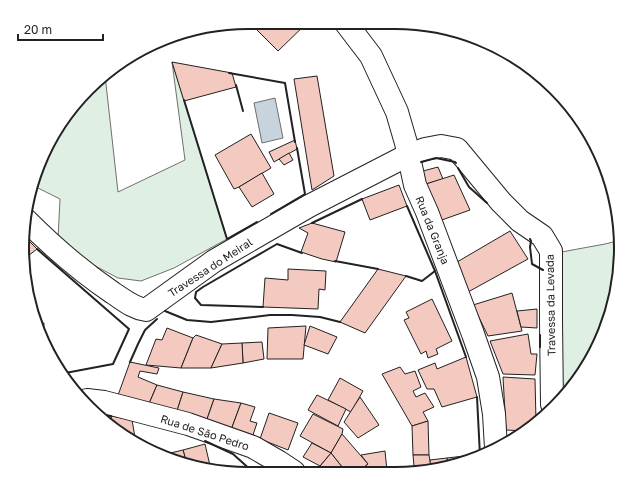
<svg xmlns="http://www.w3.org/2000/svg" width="643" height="496" font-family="'Golos Text',sans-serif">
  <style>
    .green { fill: #e0efe3; stroke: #6f6f6f }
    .water { fill: #c7d3dd; stroke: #6f6f6f }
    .building { fill: #f3c9c0; stroke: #222 }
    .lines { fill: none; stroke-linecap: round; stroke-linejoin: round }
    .minor-casing { stroke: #222; stroke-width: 24 }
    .minor { stroke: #fff; stroke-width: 22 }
    .wall { stroke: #222; stroke-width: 2 }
    .labels { text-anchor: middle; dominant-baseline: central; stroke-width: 3; stroke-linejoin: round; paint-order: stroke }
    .street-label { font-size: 11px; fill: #222; stroke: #fff }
    .rim { fill: none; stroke: #222; stroke-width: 2 }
  </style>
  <rect width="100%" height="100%" fill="#fff"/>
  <g class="green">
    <path d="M172,62L227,239L174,268L141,281L118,278L86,261L58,239L60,199L32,185L52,135L88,88L105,75L118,192L185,160Z"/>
    <path d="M617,241V292L583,374L561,395L556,253L605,244Z"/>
  </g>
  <path class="water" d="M275,98L283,138L262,143L254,103Z"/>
  <g class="building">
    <path d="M253,22H308L278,51L251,24Z"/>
    <path d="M172,62L232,73L236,87L184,101Z"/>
    <path d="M317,76L334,176L312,190L294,79Z"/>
    <path d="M251,134L271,168L239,187L234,189L215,155Z"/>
    <path d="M295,140L297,149L274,162L269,152Z"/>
    <path d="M289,153L293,160L284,165L279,159Z"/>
    <path d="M438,167L443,179L426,184L423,171Z"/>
    <path d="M262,173L274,194L252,207L239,187Z"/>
    <path d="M454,175L470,210L439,221L426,184Z"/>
    <path d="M399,185L407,206L370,220L362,199Z"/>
    <path d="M312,223L345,232L336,262L322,259L301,252L308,233L299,228Z"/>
    <path d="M510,231L528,259L468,292L457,262Z"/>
    <path d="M24,236L37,249L28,256L22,251Z"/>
    <path d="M288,269L326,271L325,290L319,289L318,309L263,307L265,278L288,280Z"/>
    <path d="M378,269L406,276L365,333L340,322Z"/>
    <path d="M512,293L522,331L488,336L473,305Z"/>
    <path d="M432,299L452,341L436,349L438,354L428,358L426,351L421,354L404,320L409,318L406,312Z"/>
    <path d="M537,309V328L521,327L517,311Z"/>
    <path d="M37,323H44L43,337Z"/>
    <path d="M306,326L303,359H267L268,328Z"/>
    <path d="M310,326L337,337L328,354L304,345Z"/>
    <path d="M167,328L193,338L181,368L146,365L156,339L162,340Z"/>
    <path d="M528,334L531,354H537L535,375L503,374L490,341Z"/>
    <path d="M196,335L222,344L211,368H181L193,338Z"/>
    <path d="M262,342L264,359L243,363L242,343Z"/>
    <path d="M242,343L243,363L211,368L222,344Z"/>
    <path d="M466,357L477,397L442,407L434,389H427L418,370L435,363L437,369Z"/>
    <path d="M130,362L159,368L157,374L140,371L138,377L157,385L148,406L117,398Z"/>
    <path d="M400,367L405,374L415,371L421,387L413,391L416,397L425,393L434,407L423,412L428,421L412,426L382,374Z"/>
    <path d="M503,377L535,379L536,421L525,431L506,430Z"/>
    <path d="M340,378L363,391L351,412L328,400Z"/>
    <path d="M157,385L183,392L176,414L148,406Z"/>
    <path d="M183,392L214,399L206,422L176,414Z"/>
    <path d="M317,395L346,409L338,426L308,410Z"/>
    <path d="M360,397L379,425L358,438L344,422Z"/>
    <path d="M214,399L241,403L231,430L206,422Z"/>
    <path d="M241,403L255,407L250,421L257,423L252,438L231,430Z"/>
    <path d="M269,413L298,423L288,450L260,439Z"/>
    <path d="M313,414L343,429L342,434L331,453L300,436Z"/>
    <path d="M111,416L132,420L136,443L123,436L113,427Z"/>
    <path d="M428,421L429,455H413L412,426Z"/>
    <path d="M342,434L368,464L358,472H346L331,453Z"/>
    <path d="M312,443L331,453L320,466L303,457Z"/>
    <path d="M205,444L211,470L187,464L183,450Z"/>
    <path d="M183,450L187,464L163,457L162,455Z"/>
    <path d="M385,451L387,471L386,472H358L368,464L361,455Z"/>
    <path d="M331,453L346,472H317L316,471Z"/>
    <path d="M413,455H429L431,466H414Z"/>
    <path d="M464,456H479L464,463Z"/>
    <path d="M464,456V463L447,467V458Z"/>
    <path d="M447,458V467L431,470L430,460Z"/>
    <path d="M415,469H427V471L415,472Z"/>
  </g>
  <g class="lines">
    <defs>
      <g id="minor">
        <path d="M345,22L371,56L397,112L406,143L415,185L427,212L473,334L488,377L494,414L496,448"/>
        <path d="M26,220C53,247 82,272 113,293C124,300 133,308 146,310L214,261L309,206L408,155L425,149L441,146L457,149L501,202L520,221L542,236L551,251V321L552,404"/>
        <path d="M87,400L104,402L188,424L253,447L279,462L294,472"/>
      </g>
    </defs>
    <use href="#minor" class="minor-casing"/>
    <use href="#minor" class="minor"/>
    <g class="wall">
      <path d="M229,73L285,83L295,142"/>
      <path d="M236,85L243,111"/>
      <path d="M184,100L227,239L257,222"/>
      <path d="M421,162L436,158L455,162L456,163"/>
      <path d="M458,168L469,187L487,203"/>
      <path d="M407,206L435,271L466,357"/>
      <path d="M271,214L305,194L297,148"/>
      <path d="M312,223L362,199"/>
      <path d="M530,239L531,241L530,247L532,264L543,270"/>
      <path d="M37,249L129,329L113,364L60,374"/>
      <path d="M335,261L378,269"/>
      <path d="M406,276L422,281L435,271"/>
      <path d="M263,307L201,305L195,298L196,292L203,287L277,244L302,253"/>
      <path d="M165,311L187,320L211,322L270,315H292L320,317L340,322"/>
      <path d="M540,335V347"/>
      <path d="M130,362L138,344L145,330L157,319"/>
      <path d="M477,397L480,456"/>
      <path d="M101,415L111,416"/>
      <path d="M205,441L233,454L253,472"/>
    </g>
  </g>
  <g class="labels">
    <g class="street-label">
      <text transform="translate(433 230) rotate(68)">Rua da Granja</text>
      <text transform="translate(210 267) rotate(-33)">Travessa do Meiral</text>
      <text transform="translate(550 305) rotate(-91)">Travessa da Levada</text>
      <text transform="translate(205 432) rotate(18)">Rua de São Pedro</text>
    </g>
  </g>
  <path d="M0 0H643V496H0ZM248 29H395A219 219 0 0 1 614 248V248A219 219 0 0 1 395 467H248A219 219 0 0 1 29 248V248A219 219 0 0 1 248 29Z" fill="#fff" fill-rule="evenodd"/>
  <path class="rim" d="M248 29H395A219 219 0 0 1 614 248V248A219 219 0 0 1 395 467H248A219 219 0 0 1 29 248V248A219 219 0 0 1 248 29Z"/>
  <path d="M18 34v6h85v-6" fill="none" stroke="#222222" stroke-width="2"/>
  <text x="24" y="34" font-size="12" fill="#222222" stroke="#ffffff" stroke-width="3" paint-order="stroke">20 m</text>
</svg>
